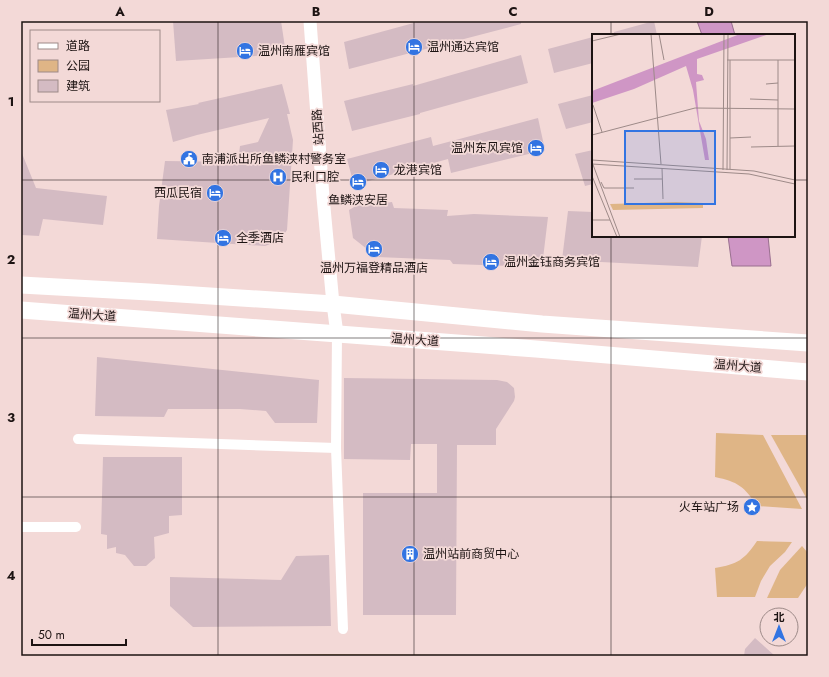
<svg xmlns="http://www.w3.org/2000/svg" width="829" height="677" font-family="Jost,'Noto Sans SC',sans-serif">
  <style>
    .green { fill: #dfb586 }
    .water { fill: #cf96c5; stroke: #996f8f }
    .building { fill: #d4bbc3 }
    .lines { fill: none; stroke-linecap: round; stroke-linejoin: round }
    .minor { stroke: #fff; stroke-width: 10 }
    .tertiary { stroke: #fff; stroke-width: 13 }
    .primary { stroke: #fff; stroke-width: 17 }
    .grid { fill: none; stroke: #1c1312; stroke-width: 1; stroke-opacity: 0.55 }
    .labels { text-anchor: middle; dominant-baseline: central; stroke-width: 3.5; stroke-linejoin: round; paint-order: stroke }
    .poi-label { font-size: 12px; fill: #1c1312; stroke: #f3d9d7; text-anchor: start }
    .street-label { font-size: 12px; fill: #1c1312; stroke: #f3d9d7 }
    .inset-road { fill: none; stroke: #9d8a88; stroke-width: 1 }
    .view { fill: #3274e2; fill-opacity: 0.15; stroke: #3274e2; stroke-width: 2 }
    .inset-edge { fill: none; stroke: #1c1312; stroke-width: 2 }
    .neatline { fill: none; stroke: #1c1312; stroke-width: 1.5 }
    .grid-label { font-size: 13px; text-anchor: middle; font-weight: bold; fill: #1c1312 }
  </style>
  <rect width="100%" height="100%" fill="#f3d9d7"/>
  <g class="green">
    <path d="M716,433L763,435L802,509L757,506C744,486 738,482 715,477Z"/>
    <path d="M771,435H808V501Z"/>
    <path d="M757,541L792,542L785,552L770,566L761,581L755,597H717L715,568C738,564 744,560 757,541Z"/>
    <path d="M802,546L808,553V583L798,598H767L780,570Z"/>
    <path d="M325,654L468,655V656H206Z"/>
  </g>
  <g class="water">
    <path d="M697,21H731L735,35H702Z"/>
    <path d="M728,236H768L771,266H732Z"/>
  </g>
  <g class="building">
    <path d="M173,21H281L286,54L176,61Z"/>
    <path d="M421,21H521V24L349,69L344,42Z"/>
    <path d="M654,21L657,35H614V32Z"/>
    <path d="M593,37V63L554,73L548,49Z"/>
    <path d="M521,55L528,83L420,113V114L352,131L344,101L413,84V86Z"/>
    <path d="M282,84L290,114H287L293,140L287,230L279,241L265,246L157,239L159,206L165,161L238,162L240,146L258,142L269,118L197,135L173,142L166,110L199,104L198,103Z"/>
    <path d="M593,95V122L566,129L558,104Z"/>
    <path d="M538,118L545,150L451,173L448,159L354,185L347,159L431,137L433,146Z"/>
    <path d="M593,150V184L585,186L575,154Z"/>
    <path d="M21,151L36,188L107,196L103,225L43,219L39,236L21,235Z"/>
    <path d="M392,202L394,208L448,210L447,216L474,214L548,217L542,267L453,264L450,260L377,257L353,238L349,210L356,206Z"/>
    <path d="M568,211L593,212V236H702L698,267L562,260Z"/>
    <path d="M97,357L319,380L317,423H275L266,411L240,409H168L164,417L95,416Z"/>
    <path d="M344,378L497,380L507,382L514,388L515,397L514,401L496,429V445H457L456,615H363V493H437V444H411L410,460L344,459Z"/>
    <path d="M103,457H182V515L169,516V533L154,537L155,558L146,566H134L125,555L116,553V547L107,549V535L101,534Z"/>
    <path d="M329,555L331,626L193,627L170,606V577L281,580L296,556Z"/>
    <path d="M755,638L775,656H744L745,649Z"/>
  </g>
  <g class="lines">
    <g class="minor">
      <path d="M337,334L336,448L343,629"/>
      <path d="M78,439L336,448"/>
      <path d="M21,527H76"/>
    </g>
    <path class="tertiary" d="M310,21L323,197L333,304L337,334"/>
    <g class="primary">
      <path d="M21,285L149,292L333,304L542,324L808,343"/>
      <path d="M21,310L536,349L808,372"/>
    </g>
  </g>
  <path class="grid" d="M218,21V656M414,21V656M611,21V35M21,180H593M794,180H808M611,236V656M21,338H808M21,497H808"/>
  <defs>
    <symbol id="hotel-disc" viewBox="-11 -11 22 22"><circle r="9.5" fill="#3274e2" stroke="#f3d9d7"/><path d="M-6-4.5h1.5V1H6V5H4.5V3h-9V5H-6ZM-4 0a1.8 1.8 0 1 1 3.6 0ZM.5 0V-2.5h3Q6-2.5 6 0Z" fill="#fff"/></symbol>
    <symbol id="civic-disc" viewBox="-11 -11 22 22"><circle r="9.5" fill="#3274e2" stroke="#f3d9d7"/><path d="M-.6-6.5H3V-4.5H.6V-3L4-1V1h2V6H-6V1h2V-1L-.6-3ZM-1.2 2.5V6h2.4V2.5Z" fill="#fff"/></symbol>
    <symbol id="hospital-disc" viewBox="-11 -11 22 22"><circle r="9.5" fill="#3274e2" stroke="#f3d9d7"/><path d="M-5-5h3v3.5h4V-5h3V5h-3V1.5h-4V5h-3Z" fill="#fff"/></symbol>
    <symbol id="sight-disc" viewBox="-11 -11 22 22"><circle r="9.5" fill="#3274e2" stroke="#f3d9d7"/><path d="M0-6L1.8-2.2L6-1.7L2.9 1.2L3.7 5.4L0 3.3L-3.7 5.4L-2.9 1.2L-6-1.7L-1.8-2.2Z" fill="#fff"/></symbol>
    <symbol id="building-disc" viewBox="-11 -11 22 22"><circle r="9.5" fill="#3274e2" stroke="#f3d9d7"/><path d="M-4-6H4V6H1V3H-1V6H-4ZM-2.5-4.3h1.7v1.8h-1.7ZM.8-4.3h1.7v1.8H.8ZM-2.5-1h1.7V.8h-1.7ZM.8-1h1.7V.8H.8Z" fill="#fff"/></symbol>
  </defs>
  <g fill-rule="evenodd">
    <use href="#hotel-disc" x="404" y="37" width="20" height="20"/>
    <use href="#hotel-disc" x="235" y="41" width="20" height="20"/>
    <use href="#hotel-disc" x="526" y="138" width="20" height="20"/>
    <use href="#civic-disc" x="179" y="149" width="20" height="20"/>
    <use href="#hotel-disc" x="371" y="160" width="20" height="20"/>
    <use href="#hospital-disc" x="268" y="167" width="20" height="20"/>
    <use href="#hotel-disc" x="348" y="172" width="20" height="20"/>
    <use href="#hotel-disc" x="205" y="183" width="20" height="20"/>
    <use href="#hotel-disc" x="213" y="228" width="20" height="20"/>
    <use href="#hotel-disc" x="364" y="239" width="20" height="20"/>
    <use href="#hotel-disc" x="481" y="252" width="20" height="20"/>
    <use href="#sight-disc" x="742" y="497" width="20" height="20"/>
    <use href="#building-disc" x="400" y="544" width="20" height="20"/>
  </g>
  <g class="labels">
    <g class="poi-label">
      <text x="427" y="47">温州通达宾馆</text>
      <text x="258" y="51">温州南雁宾馆</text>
      <text x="523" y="148" text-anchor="end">温州东风宾馆</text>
      <text x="202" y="159">南浦派出所鱼鳞浃村警务室</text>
      <text x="394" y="170">龙港宾馆</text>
      <text x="291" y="177">民利口腔</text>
      <text x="202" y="193" text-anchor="end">西瓜民宿</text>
      <text x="358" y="200" text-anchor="middle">鱼鳞浃安居</text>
      <text x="236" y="238">全季酒店</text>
      <text x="504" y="262">温州金钰商务宾馆</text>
      <text x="374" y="268" text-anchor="middle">温州万福登精品酒店</text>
      <text x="739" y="507" text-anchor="end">火车站广场</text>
      <text x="423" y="554">温州站前商贸中心</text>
    </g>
    <g class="street-label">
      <text transform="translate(318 127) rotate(-94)">站西路</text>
      <text transform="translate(92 315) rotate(4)">温州大道</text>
      <text transform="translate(415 340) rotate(4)">温州大道</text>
      <text transform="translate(738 366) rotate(5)">温州大道</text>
    </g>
  </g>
  <g transform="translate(592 34)">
    <rect width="203" height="203" fill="#f3d9d7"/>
    <path d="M84,168L111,169V174L21,176L18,170Z" fill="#dfb586"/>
    <path d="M148,0H177L105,25V40L110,41L112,46L104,48L107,87L114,105L117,126H113L101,56L94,32L42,55L0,69V57Z" fill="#cf96c5"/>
    <path class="inset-road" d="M59,0L69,130M67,0L72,26M0,7L29,0M135,26H203M186,26V112M174,50L186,49M158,65L186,66M1,71L10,98M0,101L103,74L203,75M138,104L159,103M159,113L203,112M0,126L162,137L203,146M0,128L28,203M0,130L157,140L203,150M70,134L71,165M138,135V26M131,136L132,0M135,136L136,0M0,142L25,203M42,145H70M9,148L12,154H42M0,186H18"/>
    <path class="view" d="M33,97H123V170H33Z"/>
    <rect width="203" height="203" class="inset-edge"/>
  </g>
  <rect width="829" height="677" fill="none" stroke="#f3d9d7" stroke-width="44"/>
  <rect x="30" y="30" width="130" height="72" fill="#f3d9d7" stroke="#9d8a88"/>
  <rect x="38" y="43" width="20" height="6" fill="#ffffff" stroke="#9d8a88"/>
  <text x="66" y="50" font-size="12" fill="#1c1312">道路</text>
  <rect x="38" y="60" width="20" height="12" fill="#dfb586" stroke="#9d8a88"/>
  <text x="66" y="70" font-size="12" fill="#1c1312">公园</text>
  <rect x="38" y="80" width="20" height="12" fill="#d4bbc3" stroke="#9d8a88"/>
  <text x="66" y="90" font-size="12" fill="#1c1312">建筑</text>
  <g transform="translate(779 627)"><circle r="19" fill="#f3d9d7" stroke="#9d8a88"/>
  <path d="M0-3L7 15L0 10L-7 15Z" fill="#3274e2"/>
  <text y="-6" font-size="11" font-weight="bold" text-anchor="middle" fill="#1c1312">北</text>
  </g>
  <path d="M32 639v6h94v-6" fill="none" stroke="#1c1312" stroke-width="2"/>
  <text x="38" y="639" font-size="12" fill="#1c1312" stroke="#f3d9d7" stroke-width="3" paint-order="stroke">50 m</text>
  <rect x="22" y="22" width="785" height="633" class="neatline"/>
  <g class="grid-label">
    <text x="120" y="16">A</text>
    <text x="316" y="16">B</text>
    <text x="513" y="16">C</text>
    <text x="709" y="16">D</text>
    <text x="11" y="106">1</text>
    <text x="11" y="264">2</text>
    <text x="11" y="422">3</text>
    <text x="11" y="580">4</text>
  </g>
</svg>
